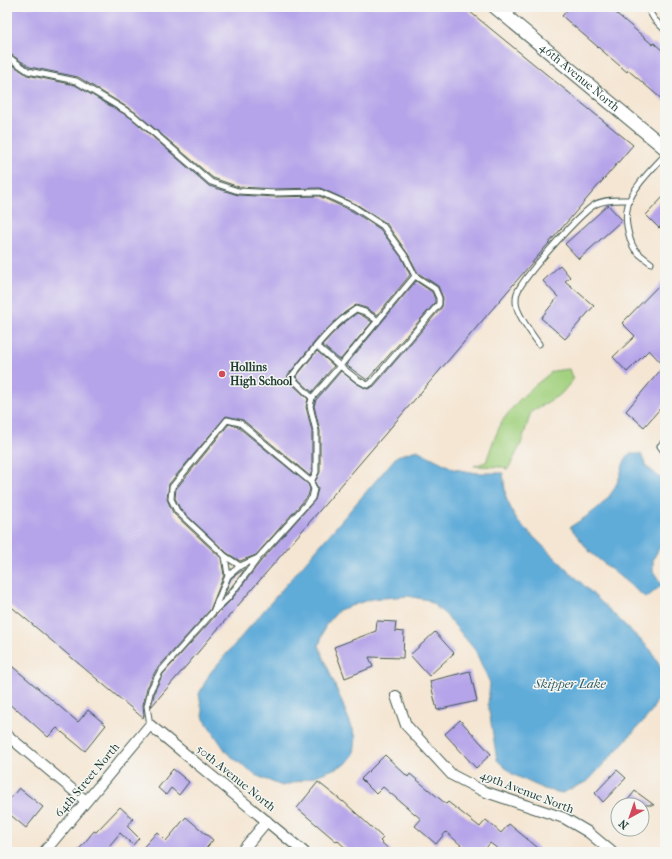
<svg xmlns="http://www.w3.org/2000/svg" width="672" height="859" font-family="'IM FELL French Canon',serif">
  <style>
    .green { fill: #a3d17f; stroke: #61875a }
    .water { fill: #61acd9; stroke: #407486 }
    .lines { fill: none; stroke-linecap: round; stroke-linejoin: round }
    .stream { stroke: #61acd9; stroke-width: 4 }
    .building { fill: #b5a4e9 }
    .service-casing { stroke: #3f564c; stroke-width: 7 }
    .minor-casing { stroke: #3f564c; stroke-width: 12 }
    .tertiary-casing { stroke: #3f564c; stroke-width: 15 }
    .service { stroke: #fff; stroke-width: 5 }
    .minor { stroke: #fff; stroke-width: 10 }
    .tertiary { stroke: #fff; stroke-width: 13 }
    .poi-dot { fill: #d1495b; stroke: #f6f6f2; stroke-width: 1.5 }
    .labels { text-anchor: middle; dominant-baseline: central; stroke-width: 3; stroke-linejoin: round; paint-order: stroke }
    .street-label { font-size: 12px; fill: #1f3d34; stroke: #f6f6f2 }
    .poi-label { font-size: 12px; font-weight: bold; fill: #1f3d34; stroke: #f6f6f2; text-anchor: start }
    .water-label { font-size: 13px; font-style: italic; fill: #335e66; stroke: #f6f6f2 }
  </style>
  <rect width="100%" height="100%" fill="#f6f6f2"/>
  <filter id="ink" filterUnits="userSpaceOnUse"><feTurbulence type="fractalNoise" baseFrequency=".025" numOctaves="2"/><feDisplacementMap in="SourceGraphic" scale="8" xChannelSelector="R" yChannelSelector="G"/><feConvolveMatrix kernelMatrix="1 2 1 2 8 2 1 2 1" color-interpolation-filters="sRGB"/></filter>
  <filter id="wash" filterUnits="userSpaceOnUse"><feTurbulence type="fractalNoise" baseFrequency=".012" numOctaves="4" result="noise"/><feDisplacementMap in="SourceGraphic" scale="16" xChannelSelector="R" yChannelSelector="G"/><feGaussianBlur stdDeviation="0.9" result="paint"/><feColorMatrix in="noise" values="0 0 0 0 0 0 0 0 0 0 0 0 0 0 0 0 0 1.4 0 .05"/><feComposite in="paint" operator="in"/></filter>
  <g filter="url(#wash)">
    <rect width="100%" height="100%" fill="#f5e6d3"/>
    <path class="green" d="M569,369L573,380L561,394L531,412L521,444L511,464L507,470L504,467L474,466L486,462L493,442L502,421L518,401L534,386L553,371Z"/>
    <g class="water">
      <path d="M417,450L454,469L477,473H503L506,498L517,521L651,650L663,672V691L649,715L588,781L562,793L544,789L512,774L497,760L488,704L490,683L475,650L446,615L428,600L408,596L371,599L339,610L325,626L319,646L356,737L354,754L346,764L313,777L282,786L255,775L227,753L204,719L199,694L210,673L397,456Z"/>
      <path d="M629,454H641L646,466L665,482V539L653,559V571L662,585L646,598L590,552L570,527C589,515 608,504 617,483C622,473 622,462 629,454Z"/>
    </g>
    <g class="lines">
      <path class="stream" d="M664,617L665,620"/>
    </g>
    <g id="blocks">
      <g class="building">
        <path d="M7,7H464L633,145L151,707L155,690L163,674L216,615L231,600L261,561L315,500L318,489L315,482L320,472V431L314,406L316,400L341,371L356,383L365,388L368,389L374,386L442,307L443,298L438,286L418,273L408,254L386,223L356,204L320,188L275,189L239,187L213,178L135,112L78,77L30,67L7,52Z"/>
        <path d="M570,7H609L653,45L654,43L665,53V102L628,70L627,72L562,16Z"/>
        <path d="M7,61L27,75L75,85L131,118L209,186L238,195L275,197L319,196L352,211L380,229L402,258L410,275L377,315L366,308L356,305L344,313L318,338L288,375V380L308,399L306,407L312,431V471L310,476L243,420L226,416L169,484L167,499L173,513L221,558L224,575L210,610L156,670L147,688L143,705L144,715L143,718L7,603Z"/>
        <path d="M665,195V223L659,228L646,215Z"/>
        <path d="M608,205L622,220L579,259L565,244Z"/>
        <path d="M560,265L570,277L565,281L594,306L565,339L541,318L558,297L543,281Z"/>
        <path d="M665,279V318L660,323L665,328V403L644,427L626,411L664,366L649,350L627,372L613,357L635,336L622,323Z"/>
        <path d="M416,281L432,292L435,299V303L367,380L346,365Z"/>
        <path d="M357,313L363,316L372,322L340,360L322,345L340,326Z"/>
        <path d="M317,351L334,366L312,392L296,377Z"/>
        <path d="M229,424L238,427L308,484L310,489L308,496L256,555L240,561L227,553L180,509L175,498L176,489Z"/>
        <path d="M246,568L225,595L224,596L231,578Z"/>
        <path d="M377,621L396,622L395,631L404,632L403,658L369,657L373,667L345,678L334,647L376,631Z"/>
        <path d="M435,632L454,653L429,676L410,655Z"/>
        <path d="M7,662L78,722L88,710L106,725L85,751L57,728L48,737L17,709L16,710L7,702Z"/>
        <path d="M470,671L477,701L437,710L430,681Z"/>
        <path d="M460,720L491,754L476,768L445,734Z"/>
        <path d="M385,755L408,777L410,774L446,804L448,802L480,827L486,820L501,833L509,824L543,852H502L490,843L483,852H457L462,846L446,832L436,844L415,826L421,819L383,787L376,794L361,779Z"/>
        <path d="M173,769L189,782L179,795L171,788L166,795L158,788Z"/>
        <path d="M617,770L626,778L603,802L595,793Z"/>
        <path d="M318,782L343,802V801L383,838L380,841L392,852H350L338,841L337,842L297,808Z"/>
        <path d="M19,788L43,807L26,828L7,812V802Z"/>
        <path d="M635,791L654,805H624Z"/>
        <path d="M120,807L133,819L127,826L139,838L133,845L120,833L104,852H77L94,831L96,832Z"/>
        <path d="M186,817L213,840L203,852H139L157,832L166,841Z"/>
      </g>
    </g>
  </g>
  <g filter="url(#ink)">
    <use href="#blocks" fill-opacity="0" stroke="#3f564c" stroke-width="1"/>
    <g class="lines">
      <defs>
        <g id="service">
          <path d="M647,7L654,19L665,30"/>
          <path d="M508,17L516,7"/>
          <path d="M7,56L28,71L76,81L133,115L211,182L238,191L275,193L320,192L354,207L383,226L405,256L415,276L435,289L439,298V304L371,383L367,385L358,380L340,366L312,398L310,406L316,431V472L311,482"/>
          <path d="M651,263C634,251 631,248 627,226C626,219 626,212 628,205C632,188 653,168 665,155"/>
          <path d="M539,344C532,334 516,314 516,302C516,299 516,295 517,293C523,277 582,211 596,204C606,199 619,200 629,200"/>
          <path d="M317,346L340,366L415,276"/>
          <path d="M312,398L291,377C311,353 330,326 356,309L365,312L378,321"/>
          <path d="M665,441L660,446L665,453"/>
          <path d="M225,556L228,576L213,612L228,598L258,558L312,498L314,489L311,482L240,423L227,420L172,487L171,499L177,511L225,556L240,566L258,558"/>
          <path d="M228,576L240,566"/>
          <path d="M150,725L147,706L151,689L160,672L213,612"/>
        </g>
        <g id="minor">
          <path d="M396,696L406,725L452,775L483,791L564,818L588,832L612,852"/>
          <path d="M7,735L86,801"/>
          <path d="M44,852L150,725L304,852"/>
          <path d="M241,852L267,821"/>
        </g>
        <g id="tertiary">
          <path id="s1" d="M495,7L665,148"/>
        </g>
      </defs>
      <use href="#service" class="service-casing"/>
      <use href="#minor" class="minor-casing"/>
      <use href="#tertiary" class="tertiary-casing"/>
      <use href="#service" class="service"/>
      <use href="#minor" class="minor"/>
      <use href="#tertiary" class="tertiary"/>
    </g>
  </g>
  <circle class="poi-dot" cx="222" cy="374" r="4"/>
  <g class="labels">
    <g class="street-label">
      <text stroke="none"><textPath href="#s1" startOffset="110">46th Avenue North</textPath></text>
      <text transform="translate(236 778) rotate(39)">50th Avenue North</text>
      <text transform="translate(87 780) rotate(-50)">64th Street North</text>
      <text transform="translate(527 792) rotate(21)">49th Avenue North</text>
    </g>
    <g class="poi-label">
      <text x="230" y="367">Hollins<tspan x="230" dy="14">High School</tspan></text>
    </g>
    <g class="water-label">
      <text x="570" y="683">Skipper Lake</text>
    </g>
  </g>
  <rect width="672" height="859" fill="none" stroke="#f6f6f2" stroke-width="24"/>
  <g transform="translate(630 817) rotate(220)"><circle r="19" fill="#f6f6f2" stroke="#a0aca6"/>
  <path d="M0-3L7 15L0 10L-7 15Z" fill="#d1495b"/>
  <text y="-6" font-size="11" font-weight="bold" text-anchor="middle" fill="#1f3d34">N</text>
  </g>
</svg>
